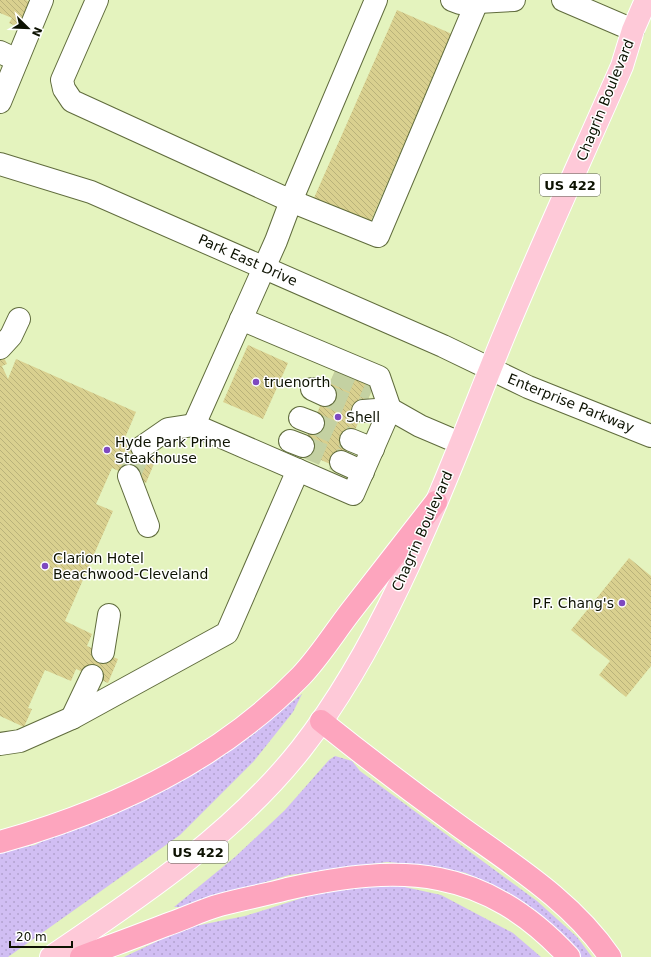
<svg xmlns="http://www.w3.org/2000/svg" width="651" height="957" font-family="'DejaVu Sans',sans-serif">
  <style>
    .grass { fill: url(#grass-dots) }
    .building { fill: url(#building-back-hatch) }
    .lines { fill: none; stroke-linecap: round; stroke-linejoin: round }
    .minor-tunnel { stroke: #c4d1a2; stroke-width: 22; stroke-dasharray: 22 11; stroke-linecap: butt }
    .minor-casing { stroke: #606c3d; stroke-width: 24 }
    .major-casing { stroke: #fff; stroke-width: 24 }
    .highway-casing { stroke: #fff; stroke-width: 24 }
    .minor { stroke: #fff; stroke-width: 22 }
    .major { stroke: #fec9d8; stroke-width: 22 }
    .highway { stroke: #fda5be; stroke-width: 22 }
    .poi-dot { fill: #7e49c0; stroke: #fff; stroke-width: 1.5 }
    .labels { text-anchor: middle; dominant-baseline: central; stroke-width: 3; stroke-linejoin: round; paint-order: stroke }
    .shield { fill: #fff; stroke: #56594e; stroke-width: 1 }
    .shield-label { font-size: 13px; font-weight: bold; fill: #0d1202 }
    .street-label { font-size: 14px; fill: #0d1202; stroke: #fff }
    .poi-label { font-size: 14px; fill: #0d1202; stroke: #fff; text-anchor: start }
  </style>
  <defs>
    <pattern id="grass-dots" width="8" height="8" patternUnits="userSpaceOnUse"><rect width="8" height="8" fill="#d1bef3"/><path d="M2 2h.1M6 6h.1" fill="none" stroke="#b2a2cf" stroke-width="1.8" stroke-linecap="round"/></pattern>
    <pattern id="building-back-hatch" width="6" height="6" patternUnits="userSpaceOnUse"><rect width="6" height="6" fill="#d9d08f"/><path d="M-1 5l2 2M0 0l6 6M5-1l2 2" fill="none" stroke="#b9b27a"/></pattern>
  </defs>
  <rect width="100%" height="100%" fill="#e4f3be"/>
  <g class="grass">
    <path d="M302,694L293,712L254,761L180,835L8,957H0V852L35,845L251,734Z"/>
    <path d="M335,756L352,761L360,771L537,901L577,937L592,957H580L559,931L525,903L466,873L431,866L387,862L289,875L182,907H174L235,857L285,810L329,760Z"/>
    <path d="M391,884L441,895L513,933L541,957H124L185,928L245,916L337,887Z"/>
  </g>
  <g class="building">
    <path d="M0,0H26L31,2L20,28L9,23L12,18L0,13Z"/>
    <path d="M397,10L452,34L370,223L314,198Z"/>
    <path d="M248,345L288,363L263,419L223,402Z"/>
    <path d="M0,349L7,364L2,366L8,379L16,359L136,412L124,440L158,454L146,483L112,468L96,504L113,511L65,621L92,634L87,646L118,659L108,683L76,669L71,681L45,670L28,708L32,709L24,727L0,716Z"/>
    <path d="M337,366L375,383L339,468L301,451Z"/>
    <path d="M629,558L651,576V666L626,697L599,675L610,661L571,630Z"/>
  </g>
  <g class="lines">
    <g class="minor-tunnel">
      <path d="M334,373L372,390"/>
      <path d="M325,395L363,411"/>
      <path d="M313,423L351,440"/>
      <path d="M303,446L341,462"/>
      <path d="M129,476L142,447"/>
    </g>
    <defs>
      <g id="minor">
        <path d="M97,0L62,80L64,89L72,101L291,201L376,0"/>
        <path d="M452,0L460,3L514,0"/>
        <path d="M563,0L633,30"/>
        <path d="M0,52L17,60"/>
        <path d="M0,102L42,0"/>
        <path d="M0,164L91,192L443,346L528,387L651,436"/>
        <path d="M241,319L379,377L390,409"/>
        <path d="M0,348L11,336L19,319"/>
        <path d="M312,389L325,395"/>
        <path d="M363,411L390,409"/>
        <path d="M300,418L313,423"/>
        <path d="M194,425L276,241L291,201L378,236L477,2"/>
        <path d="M351,440L373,449"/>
        <path d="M290,441L303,446"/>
        <path d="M142,447L168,429L194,425L353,494L390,409L420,426L460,443"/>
        <path d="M341,462L363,472"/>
        <path d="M129,476L148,526"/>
        <path d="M103,652L109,615"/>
        <path d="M72,718L92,676"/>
        <path d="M0,744L20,741L72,718L227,633L298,470"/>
      </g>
      <path id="major" d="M51,957C141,896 233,835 301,749C391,634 447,475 502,340C540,248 582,157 622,66L633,30L646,0"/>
      <g id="highway">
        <path d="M321,721C366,757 412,792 459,826C513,865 572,901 610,957"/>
        <path d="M0,842C111,811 220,760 301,676C320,656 334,633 351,611C379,575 408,538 436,502"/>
        <path d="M81,957C110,946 138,936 166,925C184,919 202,910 220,905C242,899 265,895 287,889C402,863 485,866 569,957"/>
      </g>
    </defs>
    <use href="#minor" class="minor-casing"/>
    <use href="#major" class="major-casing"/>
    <use href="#highway" class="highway-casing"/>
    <use href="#minor" class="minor"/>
    <use href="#major" class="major"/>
    <use href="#highway" class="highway"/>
  </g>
  <g class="poi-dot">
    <circle cx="256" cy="382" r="4"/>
    <circle cx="338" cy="417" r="4"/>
    <circle cx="107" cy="450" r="4"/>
    <circle cx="45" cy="566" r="4"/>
    <circle cx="622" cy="603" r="4"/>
  </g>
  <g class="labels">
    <g class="shield">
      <rect x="540" y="174" width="60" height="22" rx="3"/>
      <rect x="168" y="841" width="60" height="22" rx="3"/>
    </g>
    <g class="shield-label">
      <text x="570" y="185">US 422</text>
      <text x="198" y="852">US 422</text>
    </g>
    <g class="street-label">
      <text transform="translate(605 100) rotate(-68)">Chagrin Boulevard</text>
      <text transform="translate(248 260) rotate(24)">Park East Drive</text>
      <text transform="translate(571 403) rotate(22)">Enterprise Parkway</text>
      <text transform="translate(422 531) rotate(-66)">Chagrin Boulevard</text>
    </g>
    <g class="poi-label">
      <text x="264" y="382">truenorth</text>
      <text x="346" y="417">Shell</text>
      <text x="115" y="442">Hyde Park Prime<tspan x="115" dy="16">Steakhouse</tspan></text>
      <text x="53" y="558">Clarion Hotel<tspan x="53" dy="16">Beachwood-Cleveland</tspan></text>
      <text x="614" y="603" text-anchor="end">P.F. Chang's</text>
    </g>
  </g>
  <g transform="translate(28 28) rotate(113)" stroke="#ffffff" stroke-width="3" paint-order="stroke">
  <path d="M0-3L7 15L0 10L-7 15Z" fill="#0d1202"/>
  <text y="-6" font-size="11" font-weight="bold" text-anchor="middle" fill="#0d1202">N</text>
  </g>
  <path d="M10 941v6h62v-6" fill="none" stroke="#0d1202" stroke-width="2"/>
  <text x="16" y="941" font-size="12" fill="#0d1202" stroke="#ffffff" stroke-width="3" paint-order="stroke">20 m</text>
</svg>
